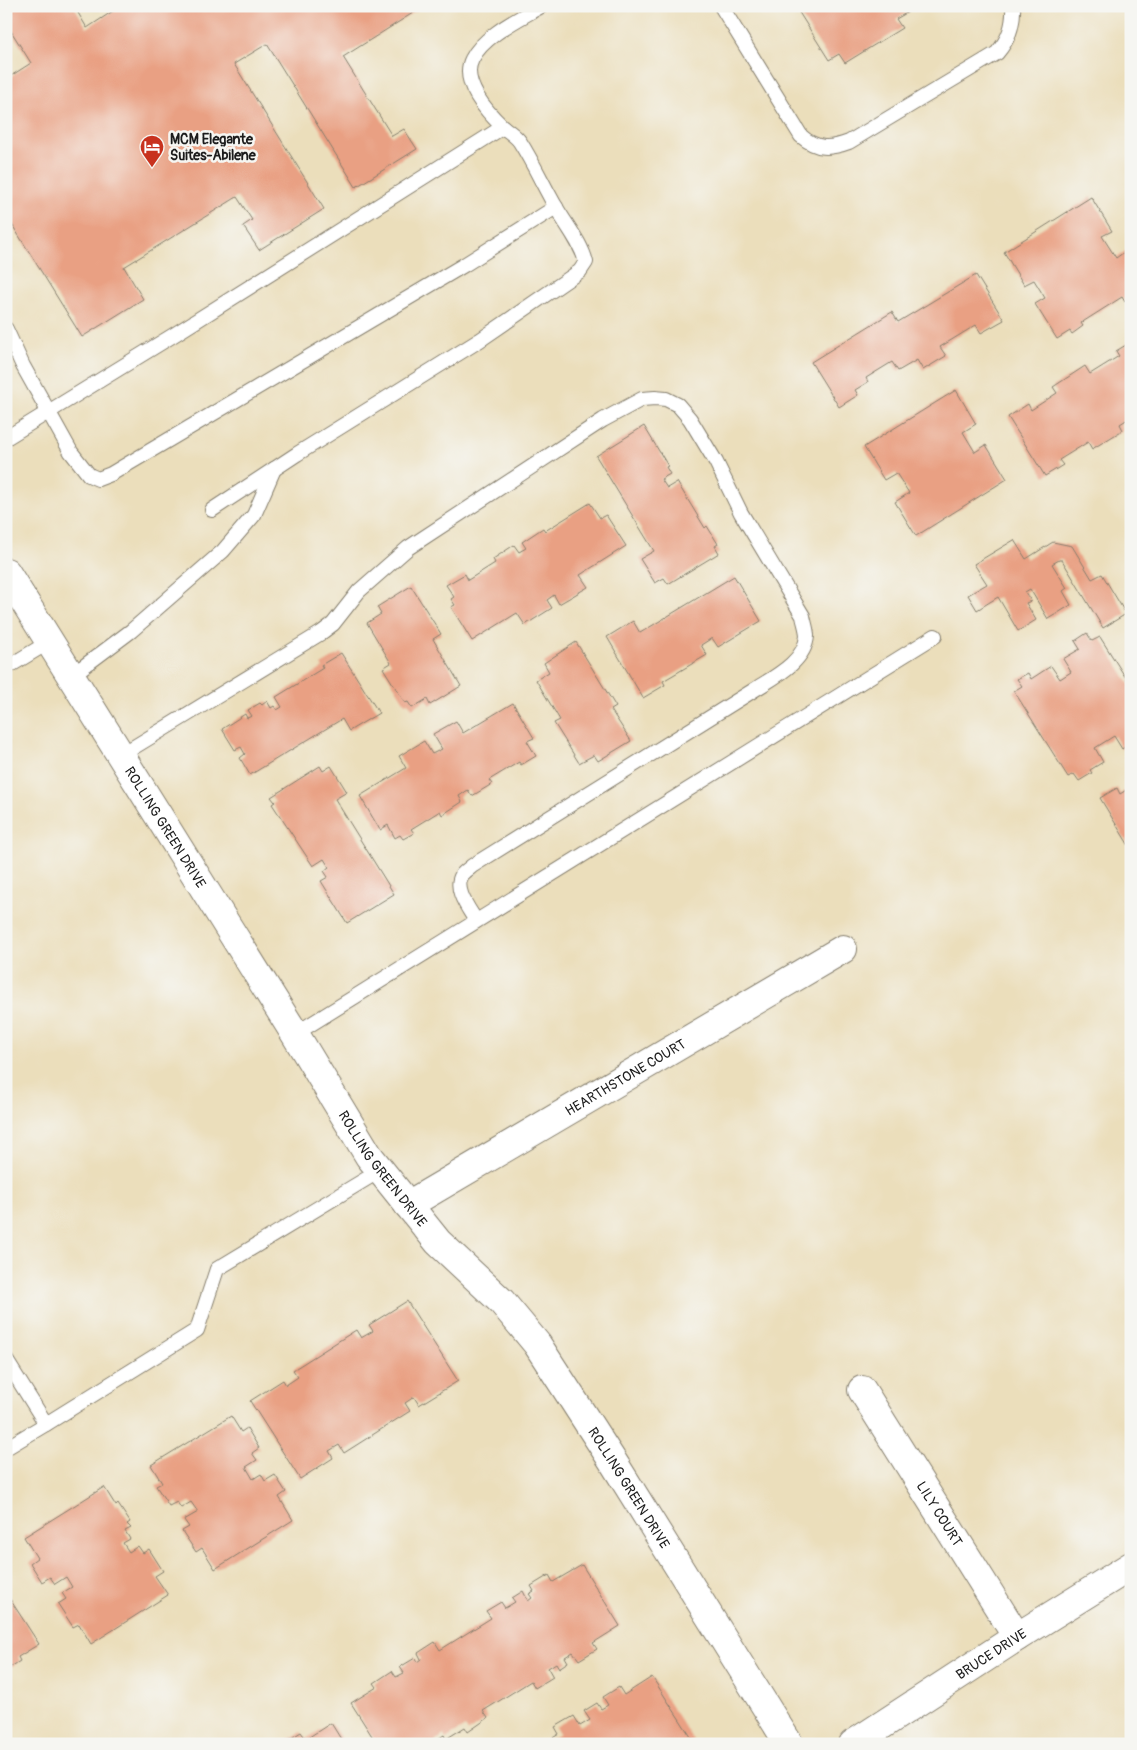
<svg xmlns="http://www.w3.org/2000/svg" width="1137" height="1750" font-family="Pangolin,sans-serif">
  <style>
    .building { fill: #e9a083 }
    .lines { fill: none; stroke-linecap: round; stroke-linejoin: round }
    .service-casing { stroke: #847d6c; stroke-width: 16 }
    .minor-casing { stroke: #847d6c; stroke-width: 30 }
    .service { stroke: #fff; stroke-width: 14 }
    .minor { stroke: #fff; stroke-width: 28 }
    .labels { text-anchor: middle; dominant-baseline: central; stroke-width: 5; stroke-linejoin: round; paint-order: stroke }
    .poi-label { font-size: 14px; font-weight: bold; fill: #1c1c1c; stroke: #f6f6f2; text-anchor: start }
    .street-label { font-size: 14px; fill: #1c1c1c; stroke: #f6f6f2 }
  </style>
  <rect width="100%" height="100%" fill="#f6f6f2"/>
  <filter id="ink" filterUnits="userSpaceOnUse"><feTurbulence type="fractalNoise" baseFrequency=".02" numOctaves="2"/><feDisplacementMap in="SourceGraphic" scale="10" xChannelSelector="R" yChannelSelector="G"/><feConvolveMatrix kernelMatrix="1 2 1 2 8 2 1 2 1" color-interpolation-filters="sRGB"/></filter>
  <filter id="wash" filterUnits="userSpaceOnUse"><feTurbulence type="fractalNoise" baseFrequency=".0096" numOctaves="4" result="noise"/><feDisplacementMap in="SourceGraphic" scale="20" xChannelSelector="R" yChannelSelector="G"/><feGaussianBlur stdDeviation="1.12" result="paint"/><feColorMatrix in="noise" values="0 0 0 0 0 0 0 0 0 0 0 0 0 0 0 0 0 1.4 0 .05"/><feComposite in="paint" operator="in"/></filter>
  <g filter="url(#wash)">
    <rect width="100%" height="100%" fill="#ebdebb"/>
    <g id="blocks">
      <g class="building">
        <path d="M6,6H74L87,28L116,9L115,6H424L343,57L392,136L404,129L417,149L356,187L267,44L234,64L324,209L259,250L243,226L252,220L237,197L124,267L143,299L82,337L6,215V79L31,63L6,23Z"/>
        <path d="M795,6H904L908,12L896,19L902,28L845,63L839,54L829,60Z"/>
        <path d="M1091,197L1112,231L1102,236L1116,258L1127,250L1131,256V299L1125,302L1122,297L1081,323L1083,326L1072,334L1070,331L1057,339L1035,304L1045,298L1034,280L1024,285L1004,252Z"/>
        <path d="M976,275L1004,320L981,333L976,325L940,347L946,356L923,370L917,360L898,371L892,362L866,378L868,382L855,390L858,395L839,407L811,362L892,312L898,322Z"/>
        <path d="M1131,342V417L1120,424L1123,430L1092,449L1088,442L1059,460L1063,465L1045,476L1008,417L1028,404L1031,410L1057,393L1053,387L1085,366L1090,374L1119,356L1116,351Z"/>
        <path d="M956,390L976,424L963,432L975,452L986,445L1007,479L916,536L895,502L909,493L896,473L884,480L864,447Z"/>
        <path d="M644,426L668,466L666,467L670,474L661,479L667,488L677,482L705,528L707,526L718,544L715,546L719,553L668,584L664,578L655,583L640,559L654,551L596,456Z"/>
        <path d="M590,503L600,518L606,515L626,546L580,575L588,587L559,604L554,595L547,600L552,608L525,625L517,613L472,641L451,607L455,605L451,599L454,597L446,585L465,574L468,580L495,563L493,559L514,545L519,552L526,548L522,542L543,528L545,531Z"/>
        <path d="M1014,540L1026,559L1053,542L1072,546L1092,579L1102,574L1126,614L1103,628L1062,560H1059L1052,564L1067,588L1063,591L1071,605L1048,619L1030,589L1025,592L1031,601L1026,603L1036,620L1018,631L998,597L977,610L968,595L987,584L974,564Z"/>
        <path d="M734,576L761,621L718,647L712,638L701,645L707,655L663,681L665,685L643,698L607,637L633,621L640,633Z"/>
        <path d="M411,586L441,634L433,639L461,686L430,705L427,699L412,708L408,702L405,703L383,668L391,663L367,623L381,614L377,607Z"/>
        <path d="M1087,633L1092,641L1100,637L1131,686V743L1122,749L1114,736L1095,748L1103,762L1090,770L1092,773L1079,781L1074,774L1068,777L1014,691L1022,686L1017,679L1028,673L1031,679L1051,666L1060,679L1071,672L1063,659L1080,649L1075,641Z"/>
        <path d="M576,642L616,707L611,710L631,741L598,761L594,755L579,763L554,723L560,720L536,680L549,672L544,663Z"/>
        <path d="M341,653L379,713L349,731L342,719L250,775L240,758L245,754L241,747L235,750L222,729L245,714L247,718L252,716L248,710L260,703L262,705L267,701L271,708L274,706L277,710L282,707L276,697L323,668L321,665Z"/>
        <path d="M513,703L534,738L527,741L536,756L521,765L519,762L489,780L492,784L472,796L468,790L459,796L462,802L442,815L440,811L411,829L414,833L403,839L400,835L395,838L388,825L380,830L360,796L406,768L399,756L424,741L432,754L442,749L433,734L456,721L463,733Z"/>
        <path d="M320,766L323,771L331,766L347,792L335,799L394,894L347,923L321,881L328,877L324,871L329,867L324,859L313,866L272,804L275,802L271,797Z"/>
        <path d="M1131,787V849L1100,798L1117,788L1120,794Z"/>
        <path d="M407,1301L458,1381L419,1405L414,1397L405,1403L410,1411L344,1453L339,1445L329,1451L333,1458L300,1479L250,1401L283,1380L286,1385L298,1377L293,1370L356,1330L361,1338L373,1331L369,1325Z"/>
        <path d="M231,1416L241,1432L247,1428L259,1448L252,1453L257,1460L246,1467L253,1479L261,1474L265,1481L275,1475L286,1492L279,1497L293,1520L215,1569L202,1548L196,1552L182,1531L189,1527L184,1520L198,1512L191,1502L181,1508L177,1502L169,1506L156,1486L162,1483L151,1465Z"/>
        <path d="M104,1487L116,1506L118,1504L130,1522L127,1524L131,1528L125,1531L130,1539L123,1543L129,1552L138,1546L143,1553L149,1549L163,1571L155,1576L168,1595L91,1644L79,1624L73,1627L58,1604L66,1599L62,1593L72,1587L66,1577L55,1584L50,1577L42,1582L30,1563L37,1558L24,1537Z"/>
        <path d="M582,1565L620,1626L593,1643L597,1649L579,1660L573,1652L565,1657L568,1662L559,1668L556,1663L548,1668L553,1677L535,1688L531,1681L483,1711L488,1718L468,1732L465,1727L446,1739L444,1735L435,1741L436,1744H377L351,1703L377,1687L374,1683L392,1671L396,1677L404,1673L400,1667L415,1658L417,1662L421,1659L418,1653L435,1642L440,1650L491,1618L486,1611L501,1602L505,1608L515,1602L512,1598L523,1591L528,1601L532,1598L529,1594L534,1591L531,1586L549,1575L553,1582Z"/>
        <path d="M6,1593L39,1644L18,1657L20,1661L6,1670Z"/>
        <path d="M652,1677L693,1740L687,1744H543L559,1734L555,1727L574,1716L580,1726L590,1720L584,1711L597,1703L601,1709L608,1705L603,1697L619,1687L624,1695Z"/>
        <path d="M331,1723L344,1744H286L285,1742L301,1732L306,1739Z"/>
      </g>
    </g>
  </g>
  <g filter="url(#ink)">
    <use href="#blocks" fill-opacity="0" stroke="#847d6c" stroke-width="1"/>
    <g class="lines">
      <defs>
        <g id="service">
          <path d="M721,6L801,136C817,150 830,149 849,142L997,53C1009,39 1014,25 1013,6"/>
          <path d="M6,329L23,366L71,452L89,475L98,479L111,474L464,265L556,207"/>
          <path d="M6,438L172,336L503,127"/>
          <path d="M212,510L297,454L480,340L580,271L586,262C581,243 567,226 557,209C544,187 534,164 520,142C516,136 509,132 503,127C487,112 460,82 472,59C483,36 519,19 541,6"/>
          <path d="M6,668L49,642"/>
          <path d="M71,676L131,631L223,551L254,515L274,469"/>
          <path d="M121,755L321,633L333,624L359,591L408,548L603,420L642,399L655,398L666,399L678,405L690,419L716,462L741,513L803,616C804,622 807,630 807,636C805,662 774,677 754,690L472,866C469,869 464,872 462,875C453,889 469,909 476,921"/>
          <path d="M295,1034L935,636"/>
          <path d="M6,1360L46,1424L197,1330L217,1269L381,1170"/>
          <path d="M6,1448L46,1424"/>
        </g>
        <g id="minor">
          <path id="s1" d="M6,572L295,1034L369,1156L438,1242L502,1302L537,1344L612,1460L789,1744"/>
          <path id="s2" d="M408,1205L843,949"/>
          <path id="s3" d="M862,1390L1017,1637"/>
          <path id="s4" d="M853,1744L1017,1637L1131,1566"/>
        </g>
      </defs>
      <use href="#service" class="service-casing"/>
      <use href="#minor" class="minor-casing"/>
      <use href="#service" class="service"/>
      <use href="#minor" class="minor"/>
    </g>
  </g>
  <defs>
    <symbol id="hotel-pin" viewBox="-11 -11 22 30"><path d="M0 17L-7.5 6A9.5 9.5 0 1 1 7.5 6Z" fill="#c8321e" stroke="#f6f6f2"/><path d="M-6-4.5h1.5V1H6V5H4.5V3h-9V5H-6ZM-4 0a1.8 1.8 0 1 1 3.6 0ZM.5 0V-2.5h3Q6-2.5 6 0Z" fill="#fff"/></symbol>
  </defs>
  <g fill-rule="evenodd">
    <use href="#hotel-pin" x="138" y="133" width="28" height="38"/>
  </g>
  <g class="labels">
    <g class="poi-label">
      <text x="170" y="139">MCM Elegante<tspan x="170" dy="16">Suites-Abilene</tspan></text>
    </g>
    <g class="street-label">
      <text stroke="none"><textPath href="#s1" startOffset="301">ROLLING GREEN DRIVE</textPath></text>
      <text stroke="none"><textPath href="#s2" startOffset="252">HEARTHSTONE COURT</textPath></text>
      <text stroke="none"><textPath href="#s1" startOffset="706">ROLLING GREEN DRIVE</textPath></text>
      <text stroke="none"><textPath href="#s1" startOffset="1111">ROLLING GREEN DRIVE</textPath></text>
      <text stroke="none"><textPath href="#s3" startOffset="146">LILY COURT</textPath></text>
      <text stroke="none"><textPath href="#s4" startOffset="165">BRUCE DRIVE</textPath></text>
    </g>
  </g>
  <rect width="1137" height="1750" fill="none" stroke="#f6f6f2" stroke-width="25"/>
</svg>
